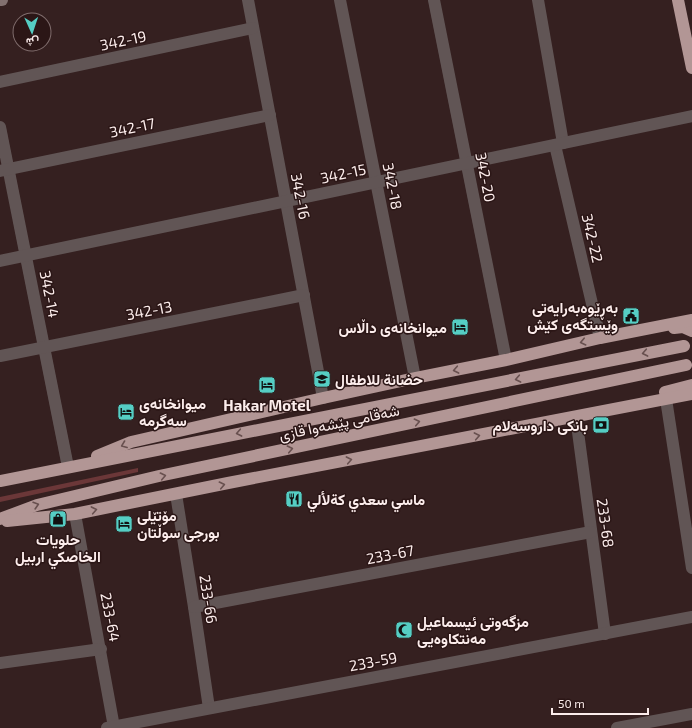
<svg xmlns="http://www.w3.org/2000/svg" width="692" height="728" font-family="'Exo 2',Vazirmatn,sans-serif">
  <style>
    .green { fill: #6b3738 }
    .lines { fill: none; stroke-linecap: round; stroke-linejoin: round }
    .street { stroke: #615555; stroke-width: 12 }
    .secondary { stroke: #82706f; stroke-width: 12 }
    .highway { stroke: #b29695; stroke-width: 12 }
    .oneway { stroke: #68504f }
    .labels { text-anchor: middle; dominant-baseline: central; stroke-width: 3; stroke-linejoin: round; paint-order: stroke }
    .street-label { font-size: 15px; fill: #fcedec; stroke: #2b1616 }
    .poi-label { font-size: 15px; font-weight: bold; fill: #fcedec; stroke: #2b1616; text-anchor: start }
  </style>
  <rect width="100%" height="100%" fill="#352020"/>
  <path class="green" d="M138,468V472L0,502V497Z"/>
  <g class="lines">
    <g class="street">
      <path d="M248,0L323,398"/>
      <path d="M340,0L415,378"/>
      <path d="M434,0L506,360"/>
      <path d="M538,0L563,143"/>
      <path d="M0,82L253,28"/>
      <path d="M0,127L68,467"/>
      <path d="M555,145L600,338"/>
      <path d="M0,171L270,115"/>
      <path d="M0,261L692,116"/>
      <path d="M0,356L304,295"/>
      <path d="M666,399L692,568"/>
      <path d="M576,417L605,634"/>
      <path d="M176,494L194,607L209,708"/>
      <path d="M75,514L114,727"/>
      <path d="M194,607L591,532"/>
      <path d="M0,663L101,649"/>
      <path d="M107,728L692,617"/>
      <path d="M617,728L692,714"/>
    </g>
    <path class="secondary" d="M0,0H2"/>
    <g class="highway">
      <path d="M678,0L692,68"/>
      <path d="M674,328L683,327L692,331"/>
      <path d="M665,392L692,385"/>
      <path d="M97,456L131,442L323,398L415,378L506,360L600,338L692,320"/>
      <path d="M0,481L684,346"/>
      <path d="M0,519L37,505L159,476L686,365"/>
      <path d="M7,521L75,514L228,483L692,394"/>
    </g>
  </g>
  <defs><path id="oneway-chevron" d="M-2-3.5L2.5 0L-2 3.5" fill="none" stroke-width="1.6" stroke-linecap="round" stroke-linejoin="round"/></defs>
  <g class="oneway">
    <use href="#oneway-chevron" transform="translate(583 342) rotate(167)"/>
    <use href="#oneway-chevron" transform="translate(645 353) rotate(169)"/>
    <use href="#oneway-chevron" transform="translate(456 370) rotate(169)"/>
    <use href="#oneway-chevron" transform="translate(518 379) rotate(169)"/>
    <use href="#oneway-chevron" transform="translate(417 422) rotate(-12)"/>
    <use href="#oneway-chevron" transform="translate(239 433) rotate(169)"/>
    <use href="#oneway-chevron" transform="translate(477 436) rotate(-11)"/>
    <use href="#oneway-chevron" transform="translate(124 445) rotate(159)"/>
    <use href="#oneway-chevron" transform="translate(290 449) rotate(-12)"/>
    <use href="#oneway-chevron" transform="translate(349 460) rotate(-11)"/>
    <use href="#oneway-chevron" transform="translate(163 476) rotate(-12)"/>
    <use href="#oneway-chevron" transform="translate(222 485) rotate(-12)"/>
    <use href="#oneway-chevron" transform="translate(36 505) rotate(-17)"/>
    <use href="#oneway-chevron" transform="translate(94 510) rotate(-11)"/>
  </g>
  <defs>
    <symbol id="civic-square" viewBox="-11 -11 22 22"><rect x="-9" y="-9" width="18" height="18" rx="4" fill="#55cec4" stroke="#2b1616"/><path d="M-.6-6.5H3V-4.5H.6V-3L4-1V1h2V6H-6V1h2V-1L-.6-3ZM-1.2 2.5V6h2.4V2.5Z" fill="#111"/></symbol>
    <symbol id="hotel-square" viewBox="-11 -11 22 22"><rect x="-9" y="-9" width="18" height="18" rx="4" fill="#55cec4" stroke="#2b1616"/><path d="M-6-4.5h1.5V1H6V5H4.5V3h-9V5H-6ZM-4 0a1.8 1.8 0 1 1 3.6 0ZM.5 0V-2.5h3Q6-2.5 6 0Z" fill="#111"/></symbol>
    <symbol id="school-square" viewBox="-11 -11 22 22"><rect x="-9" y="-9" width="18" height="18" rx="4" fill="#55cec4" stroke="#2b1616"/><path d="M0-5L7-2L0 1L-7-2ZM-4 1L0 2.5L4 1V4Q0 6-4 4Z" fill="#111"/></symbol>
    <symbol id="bank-square" viewBox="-11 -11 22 22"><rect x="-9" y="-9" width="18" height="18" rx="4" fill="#55cec4" stroke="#2b1616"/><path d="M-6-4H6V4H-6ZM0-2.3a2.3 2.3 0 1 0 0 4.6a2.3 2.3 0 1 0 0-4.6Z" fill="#111"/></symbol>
    <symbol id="restaurant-square" viewBox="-11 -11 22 22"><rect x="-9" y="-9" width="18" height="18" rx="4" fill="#55cec4" stroke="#2b1616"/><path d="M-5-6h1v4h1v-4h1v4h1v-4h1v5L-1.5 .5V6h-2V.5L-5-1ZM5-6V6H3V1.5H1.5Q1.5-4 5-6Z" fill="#111"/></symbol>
    <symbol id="shop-square" viewBox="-11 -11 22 22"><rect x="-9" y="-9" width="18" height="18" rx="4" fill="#55cec4" stroke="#2b1616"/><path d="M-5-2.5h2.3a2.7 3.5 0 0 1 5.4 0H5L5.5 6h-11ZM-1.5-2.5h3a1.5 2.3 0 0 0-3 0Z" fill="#111"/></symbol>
    <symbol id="mosque-square" viewBox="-11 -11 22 22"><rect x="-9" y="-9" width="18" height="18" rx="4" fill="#55cec4" stroke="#2b1616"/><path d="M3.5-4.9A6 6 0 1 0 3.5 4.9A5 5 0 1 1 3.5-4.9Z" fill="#111"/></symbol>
  </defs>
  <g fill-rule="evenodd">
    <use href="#civic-square" x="621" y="306" width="20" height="20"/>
    <use href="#hotel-square" x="450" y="317" width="20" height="20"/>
    <use href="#school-square" x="312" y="369" width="20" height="20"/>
    <use href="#hotel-square" x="257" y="375" width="20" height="20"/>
    <use href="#hotel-square" x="116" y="402" width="20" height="20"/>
    <use href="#bank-square" x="591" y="415" width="20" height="20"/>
    <use href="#restaurant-square" x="284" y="489" width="20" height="20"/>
    <use href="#shop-square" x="48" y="509" width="20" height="20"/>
    <use href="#hotel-square" x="114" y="514" width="20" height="20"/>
    <use href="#mosque-square" x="394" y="620" width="20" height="20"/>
  </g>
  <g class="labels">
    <g class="street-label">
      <text transform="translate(123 40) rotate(-12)">342-19</text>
      <text transform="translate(132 127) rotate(-12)">342-17</text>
      <text transform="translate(343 173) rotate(-12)">342-15</text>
      <text transform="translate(486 177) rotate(79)">342-20</text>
      <text transform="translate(393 186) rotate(79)">342-18</text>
      <text transform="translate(301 196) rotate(79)">342-16</text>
      <text transform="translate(593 238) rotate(77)">342-22</text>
      <text transform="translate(50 294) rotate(79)">342-14</text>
      <text transform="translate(149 310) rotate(-11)">342-13</text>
      <text transform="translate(339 422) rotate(-12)">شەقامی پێشەوا قازی</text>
      <text transform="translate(606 523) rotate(82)">233-68</text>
      <text transform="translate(390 554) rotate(-11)">233-67</text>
      <text transform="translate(209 599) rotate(81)">233-66</text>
      <text transform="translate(111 617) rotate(79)">233-64</text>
      <text transform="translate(373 661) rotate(-11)">233-59</text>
    </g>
    <g class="poi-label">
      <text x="618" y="307" text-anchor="end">بەڕێوەبەرایەتی<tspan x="618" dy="17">وێستگەی کێش</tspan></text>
      <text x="447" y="327" text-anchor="end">میوانخانەی داڵاس</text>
      <text x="335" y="379">حضانة للاطفال</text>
      <text x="139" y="403">میوانخانەی<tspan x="139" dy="17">سەگرمە</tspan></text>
      <text x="267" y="405" text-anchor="middle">Hakar Motel</text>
      <text x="588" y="425" text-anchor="end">بانکی داروسەلام</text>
      <text x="307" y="499">ماسي سعدي كةلألي</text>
      <text x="137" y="515">مۆتێلی<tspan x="137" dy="17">بورجی سوڵتان</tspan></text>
      <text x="58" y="539" text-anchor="middle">حلويات<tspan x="58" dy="17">الخاصكي اربيل</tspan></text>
      <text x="417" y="621">مزگەوتی ئیسماعیل<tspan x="417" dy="17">مەنتکاوەیی</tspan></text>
    </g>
  </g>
  <g transform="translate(32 32) rotate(177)"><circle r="19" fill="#2b1616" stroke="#7f6c6c"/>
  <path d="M0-3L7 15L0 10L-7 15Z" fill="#55cec4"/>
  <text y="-6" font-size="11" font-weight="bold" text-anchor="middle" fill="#fcedec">ش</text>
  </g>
  <path d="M552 708v6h96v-6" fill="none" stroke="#fcedec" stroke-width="2"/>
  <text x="558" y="708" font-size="12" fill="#fcedec" stroke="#2b1616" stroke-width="3" paint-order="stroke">50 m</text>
</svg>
